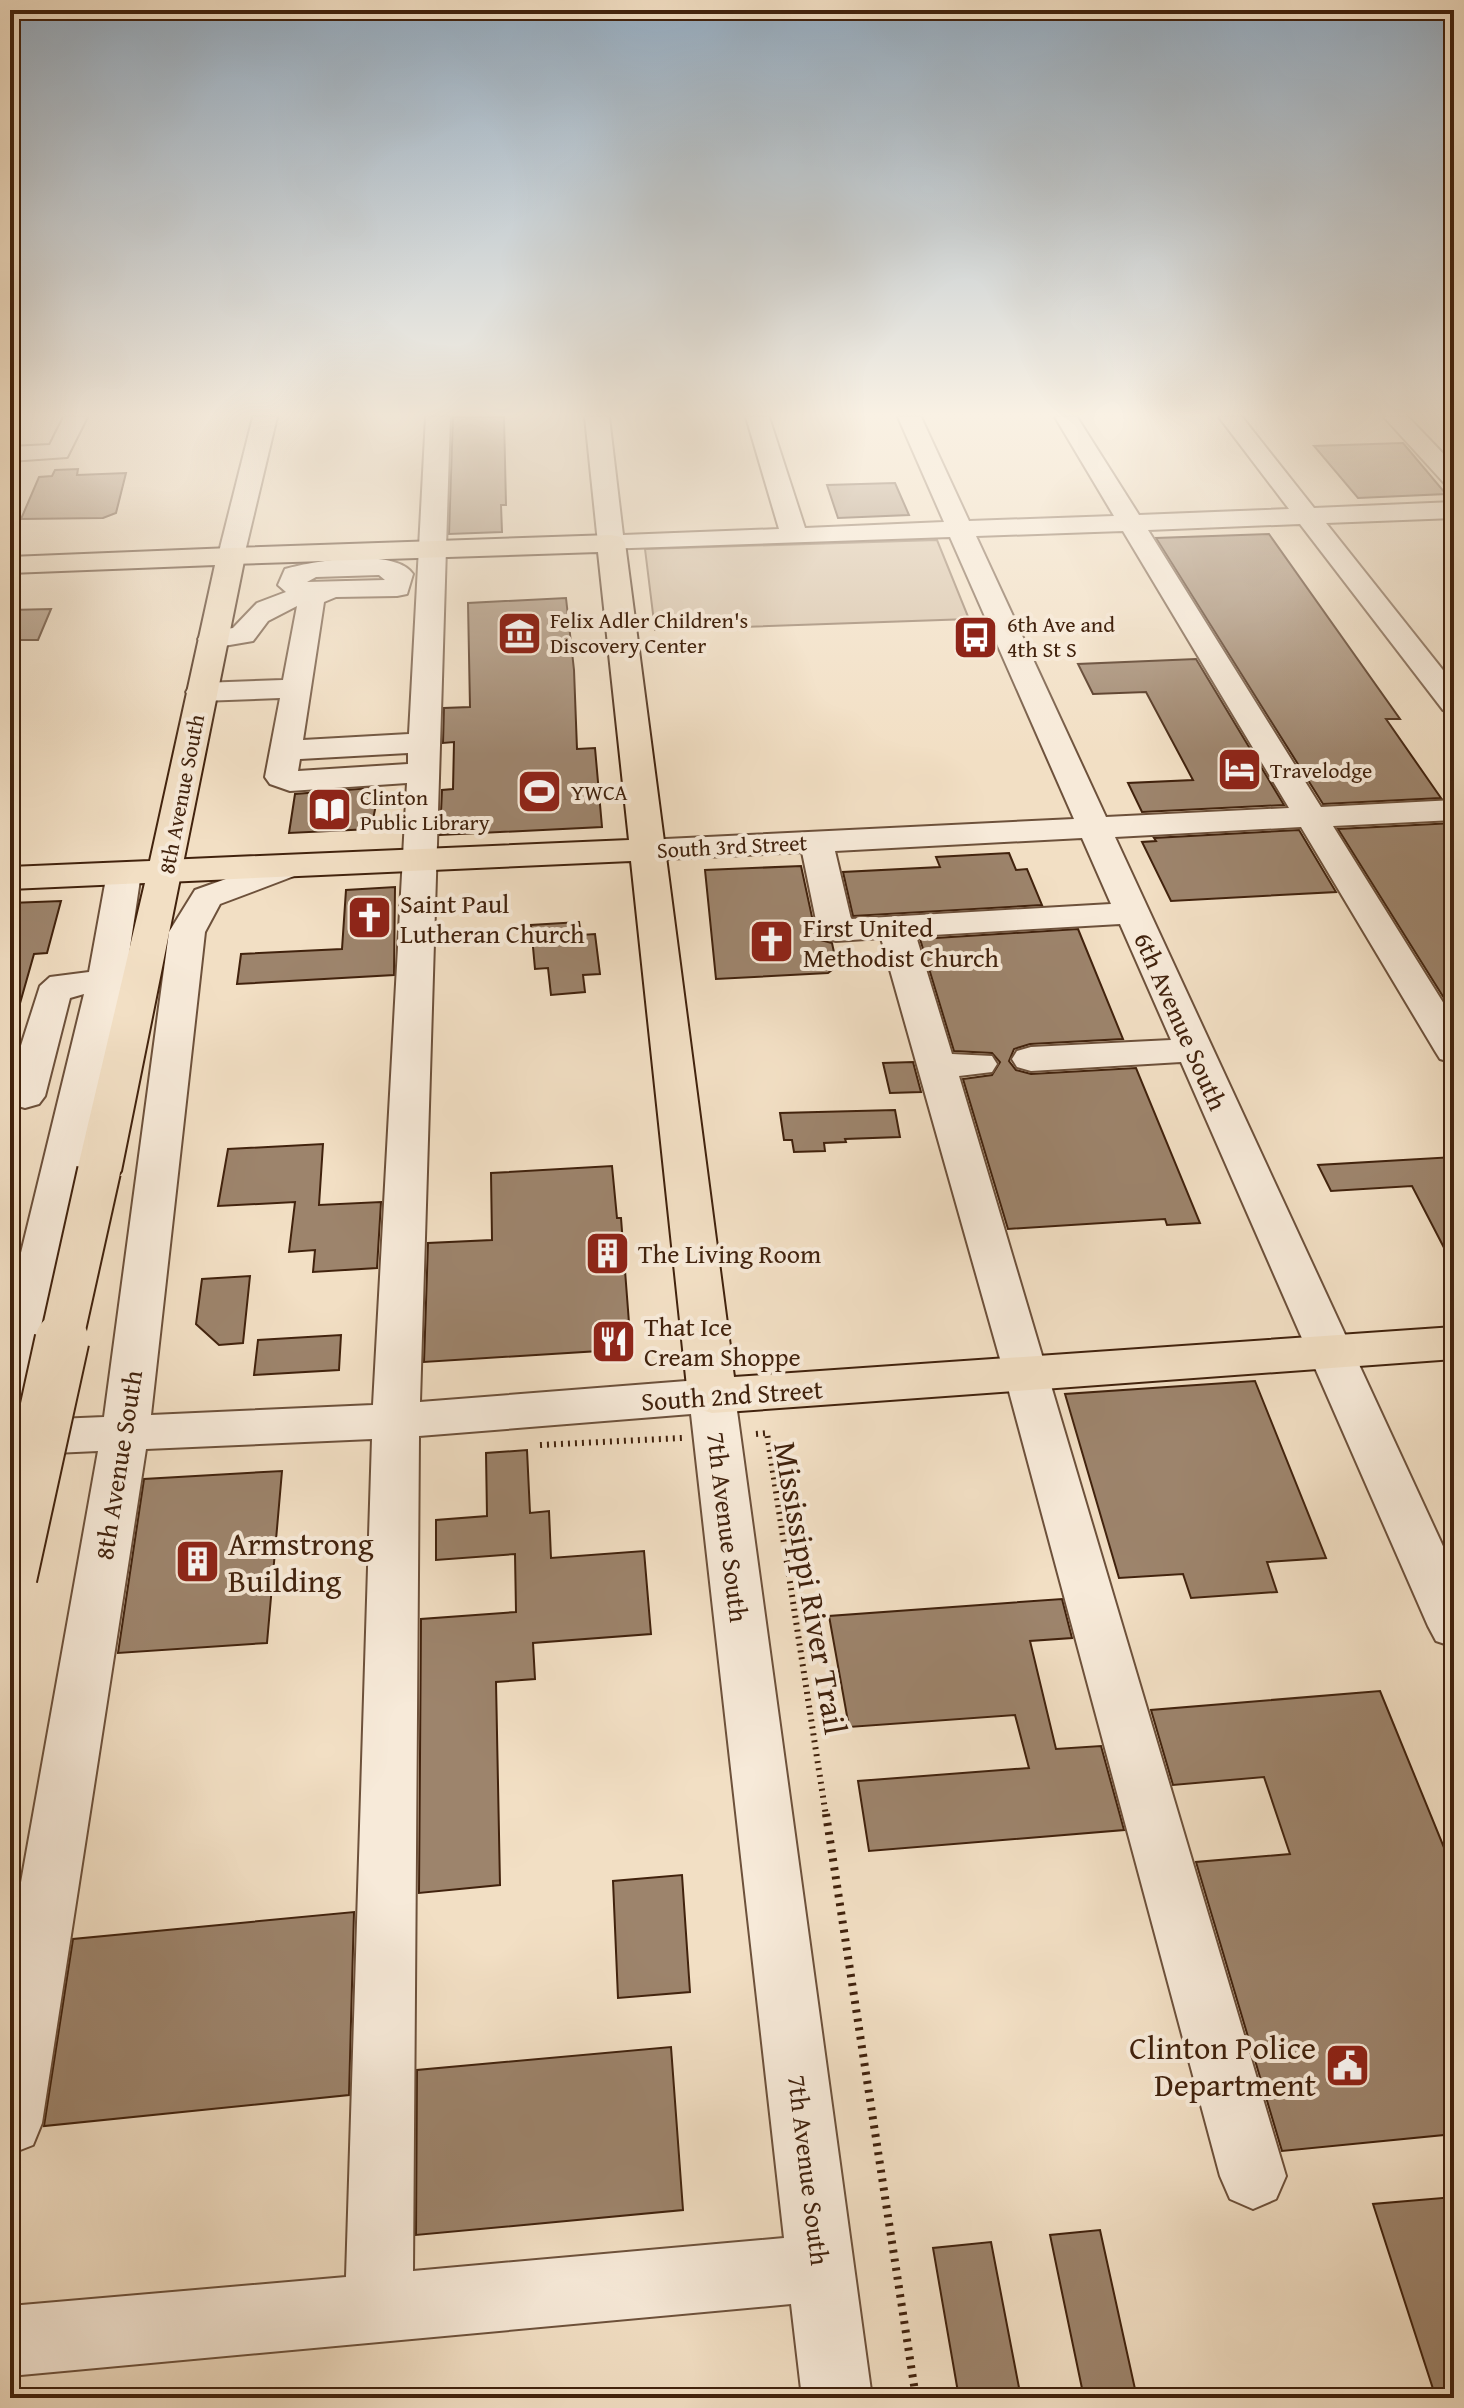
<svg xmlns="http://www.w3.org/2000/svg" width="1464" height="2408" font-family="'Gentium Book Plus',serif">
  <style>
    .green { fill: #d4bfa5; stroke: #8a7059; stroke-width: 2 }
    .building { fill: #9d846c; stroke: #41220d; stroke-width: 2 }
    .lines { fill: none; stroke-linecap: round; stroke-linejoin: round }
    .minor-casing { stroke: #6d513b; stroke-width: 4 }
    .major-casing { stroke: #41220d; stroke-width: 4 }
    .highway-casing { stroke: #41220d; stroke-width: 4 }
    .path-far1 { stroke: #41220d; stroke-width: 6; stroke-dasharray: 2 5; stroke-linecap: butt }
    .path { stroke: #41220d; stroke-width: 8; stroke-dasharray: 3 6; stroke-linecap: butt }
    .minor { fill: #f7ead9; fill-rule: evenodd }
    .major { fill: #f2dfc4; fill-rule: evenodd }
    .highway { fill: #f2dfc4; fill-rule: evenodd }
    .highway-bridge-far1-casing { stroke: #41220d; stroke-width: 46; stroke-linecap: butt }
    .highway-bridge-casing { stroke: #41220d; stroke-width: 57; stroke-linecap: butt }
    .highway-bridge-far1 { stroke: #f2dfc4; stroke-width: 42 }
    .highway-bridge { stroke: #f2dfc4; stroke-width: 53 }
    .labels { text-anchor: middle; dominant-baseline: central; stroke-width: 8; stroke-linejoin: round; paint-order: stroke }
    .far-poi-label { font-size: 22px; fill: #41220d; stroke: #f7ead9; text-anchor: start }
    .far-street-label { font-size: 22px; fill: #41220d; stroke: #f7ead9 }
    .poi-label { font-size: 26px; fill: #41220d; stroke: #f7ead9; text-anchor: start }
    .street-label { font-size: 26px; fill: #41220d; stroke: #f7ead9 }
    .near-poi-label { font-size: 32px; fill: #41220d; stroke: #f7ead9; text-anchor: start }
    .near-street-label { font-size: 32px; fill: #41220d; stroke: #f7ead9 }
  </style>
  <rect width="100%" height="100%" fill="#f2dfc4"/>
  <filter id="stains"><feTurbulence type="fractalNoise" baseFrequency=".0025" numOctaves="4"/><feColorMatrix values="0 0 0 0 .2 0 0 0 0 .09 0 0 0 0 .02 0 0 0 .5 -.17"/></filter>
  <radialGradient id="worn" r=".72"><stop offset=".6" stop-color="#630" stop-opacity="0"/><stop offset="1" stop-color="#630" stop-opacity=".3"/></radialGradient>
  <path class="green" d="M937,540L969,619L655,630L645,549Z"/>
  <g class="building">
    <path d="M453,417H504L506,505H501L502,532L449,534Z"/>
    <path d="M1403,443L1446,494L1358,498L1314,446Z"/>
    <path d="M78,469L77,475L126,473L116,513L103,518L21,519L39,477L52,476L55,470Z"/>
    <path d="M895,483L909,515L838,518L827,485Z"/>
    <path d="M1269,534L1400,719H1386L1441,798L1323,804L1156,538Z"/>
    <path d="M566,598L574,670L577,749L595,748L602,827L440,835L442,790L453,789L454,742L443,743L444,708L470,707L468,603Z"/>
    <path d="M51,609L38,640H10V610Z"/>
    <path d="M1196,659L1284,805L1142,812L1128,783L1193,780L1146,692L1093,694L1078,664Z"/>
    <path d="M371,788V795L377,800L371,829L289,833L295,794Z"/>
    <path d="M1454,823V1014L1338,829Z"/>
    <path d="M1299,830L1336,892L1171,901L1142,842L1156,841L1154,838Z"/>
    <path d="M1009,853L1016,870L1027,869L1042,905L853,916L843,872L940,867L936,857Z"/>
    <path d="M801,866L815,931L820,940L832,943L837,966L828,973L716,979L705,870Z"/>
    <path d="M395,887L394,975L237,984L241,954L342,949L346,890Z"/>
    <path d="M61,901L47,953L34,954L17,1014L10,1013V903Z"/>
    <path d="M579,922L581,935L595,934L600,974L583,975L585,992L551,995L548,968L535,969L531,925Z"/>
    <path d="M1078,929L1123,1039L1030,1044L1014,1049L1009,1061L1016,1070L1031,1074L1136,1068L1200,1223L1167,1225L1165,1219L1008,1229L963,1079L992,1075L1000,1062L992,1053L954,1051L920,939Z"/>
    <path d="M913,1062L921,1092L890,1093L883,1063Z"/>
    <path d="M895,1110L900,1137L845,1139L846,1142L824,1143L825,1151L794,1152L792,1140H784L780,1113Z"/>
    <path d="M323,1144L319,1205L381,1202L377,1268L313,1272L315,1250L289,1252L295,1202L218,1206L228,1149Z"/>
    <path d="M1454,1157V1267L1412,1186L1331,1191L1318,1165Z"/>
    <path d="M612,1166L617,1218H621L631,1349L424,1362L428,1243L492,1240L491,1173Z"/>
    <path d="M250,1276L243,1343L219,1345L196,1324L202,1279Z"/>
    <path d="M341,1335L339,1370L254,1375L258,1340Z"/>
    <path d="M1255,1381L1326,1558L1267,1562L1277,1592L1191,1598L1183,1574L1119,1578L1065,1394Z"/>
    <path d="M527,1450L530,1513L549,1511L551,1558L644,1551L651,1634L533,1643L535,1679L496,1682L500,1885L419,1893L421,1619L516,1612L515,1554L436,1560V1520L487,1516L486,1453Z"/>
    <path d="M282,1471L267,1643L118,1653L144,1479Z"/>
    <path d="M1062,1599L1072,1638L1030,1641L1056,1749L1101,1746L1124,1830L869,1851L858,1781L1029,1768L1015,1715L849,1727L829,1616Z"/>
    <path d="M1380,1691L1454,1872V2134L1282,2151L1196,1862L1290,1854L1264,1777L1173,1785L1151,1710Z"/>
    <path d="M682,1875L690,1992L618,1998L613,1881Z"/>
    <path d="M354,1912L349,2095L44,2126L73,1939Z"/>
    <path d="M671,2047L683,2210L416,2235L417,2070Z"/>
    <path d="M1454,2197V2398H1436L1373,2204Z"/>
    <path d="M1100,2230L1137,2398H1084L1050,2235Z"/>
    <path d="M991,2242L1021,2398H959L933,2248Z"/>
  </g>
  <g class="lines">
    <defs>
      <g id="minor">
        <path d="M64,417H87L67,457L10,461V447L50,445Z"/>
        <path d="M253,417H277L244,556L240,562H222L218,556Z"/>
        <path d="M426,417H450L420,1402L712,1379L728,1384L735,1396L872,2398H802L791,2304L10,2376V2306L346,2277L372,1439L146,1449L42,2123L33,2145L10,2154V1944L98,1451L10,1455V1421L104,1417L169,932L195,890L290,856L302,859L307,866L302,873L220,904L205,932L151,1415L373,1405L407,783L290,791L270,784L265,777L280,698L201,701L190,698L186,692L190,686L201,683L283,680L297,606L268,621L253,641L212,648L202,645L198,639L202,633L233,628L257,603L286,592L278,585L285,569C312,561 395,547 413,574L407,594L397,596L336,597L324,602L303,740L409,734ZM379,575L385,580L307,582L316,577ZM408,753V764L298,771L300,759ZM691,1414L784,2238L413,2271L419,1436Z"/>
        <path d="M585,417H609L623,535L779,529L746,417H769L805,528L944,522L898,417H921L969,521L1114,516L1055,417H1077L1139,515L1289,509L1219,417H1242L1314,508L1454,502V518L1326,523L1454,684V713L1443,710L1300,524L1148,530L1321,807L1454,800V820L1333,826L1454,1020V1063L1440,1059L1435,1051L1301,827L1115,837L1454,1570V1647L1436,1641L1428,1626L1181,1062L1031,1071L1017,1067L1012,1059L1017,1051L1031,1047L1171,1040L1120,924L916,936L952,1054L992,1056L997,1064L992,1072L959,1076L1286,2176L1276,2199L1253,2209L1230,2199L1220,2176L1004,1373L881,938L836,941L823,938L818,930L802,852L645,860L633,857L628,850L633,843L645,840L1074,819L950,537L602,549L598,543ZM1123,531L1289,808L1106,817L976,536ZM1082,838L1111,904L851,919L835,851Z"/>
        <path d="M1384,417H1408L1454,465V486L1445,484Z"/>
        <path d="M124,863L136,866L141,873L125,981L33,1386L26,1398L10,1402V1298L84,994L70,998L45,1096L39,1104L25,1108L11,1104L10,1080L40,986L50,977L89,972L107,873L112,866Z"/>
      </g>
      <path id="major" d="M611,535L621,537L625,543L734,1377L1454,1327V1359L712,1413L695,1408L688,1396L631,861L166,882L153,879L148,871L153,863L166,860L629,840L598,552L231,564L221,562L217,556L221,550L231,548Z"/>
      <path id="highway" d="M231,548L241,550L245,556L121,1171L114,1181L99,1185L84,1181L77,1171L145,883L10,889V867L150,861L215,565L10,573V557Z"/>
    </defs>
    <use href="#minor" class="minor-casing"/>
    <use href="#major" class="major-casing"/>
    <use href="#highway" class="highway-casing"/>
    <g class="path-far1">
      <path d="M756,1434L767,1433L826,1816"/>
      <path d="M540,1445L682,1438"/>
    </g>
    <path class="path" d="M826,1814L916,2398"/>
    <use href="#minor" class="minor"/>
    <use href="#major" class="major"/>
    <use href="#highway" class="highway"/>
    <defs>
      <path id="highway-bridge-far1" d="M61,1342L99,1171"/>
      <path id="highway-bridge" d="M10,1577L62,1340"/>
    </defs>
    <use href="#highway-bridge-far1" class="highway-bridge-far1-casing"/>
    <use href="#highway-bridge" class="highway-bridge-casing"/>
    <use href="#highway-bridge-far1" class="highway-bridge-far1"/>
    <use href="#highway-bridge" class="highway-bridge"/>
  </g>
  <linearGradient id="sky" x2="0" y2="1"><stop stop-color="#94acc1"/><stop offset="0.55" stop-color="#f9f1e4"/><stop offset="1" stop-color="#f9f1e4" stop-opacity="0"/></linearGradient>
  <rect width="1464" height="754" fill="url(#sky)"/>
  <defs>
    <symbol id="museum-square" viewBox="-11 -11 22 22"><rect x="-9" y="-9" width="18" height="18" rx="4" fill="#8f2418" stroke="#f7ead9"/><path d="M0-6L6-3V-2H-6V-3ZM-5-1h2V3h-2ZM-1-1h2V3h-2ZM3-1h2V3H3ZM-6 4H6V6H-6Z" fill="#fff"/></symbol>
    <symbol id="bus-square" viewBox="-11 -11 22 22"><rect x="-9" y="-9" width="18" height="18" rx="4" fill="#8f2418" stroke="#f7ead9"/><path d="M-5-6H5V4H4V6H2V4H-2V6H-4V4H-5ZM-3.5-4V0h7V-4ZM-3.5 1.2v1.5H-2V1.2ZM2 1.2v1.5H3.5V1.2Z" fill="#fff"/></symbol>
    <symbol id="hotel-square" viewBox="-11 -11 22 22"><rect x="-9" y="-9" width="18" height="18" rx="4" fill="#8f2418" stroke="#f7ead9"/><path d="M-6-4.5h1.5V1H6V5H4.5V3h-9V5H-6ZM-4 0a1.8 1.8 0 1 1 3.6 0ZM.5 0V-2.5h3Q6-2.5 6 0Z" fill="#fff"/></symbol>
    <symbol id="stadium-square" viewBox="-11 -11 22 22"><rect x="-9" y="-9" width="18" height="18" rx="4" fill="#8f2418" stroke="#f7ead9"/><path d="M0-5a6.5 5 0 1 0 0 10a6.5 5 0 1 0 0-10ZM-3.5-1.8h7v3.6h-7Z" fill="#fff"/></symbol>
    <symbol id="library-square" viewBox="-11 -11 22 22"><rect x="-9" y="-9" width="18" height="18" rx="4" fill="#8f2418" stroke="#f7ead9"/><path d="M-6-4Q-3-5.5-.7-3.5V5Q-3 3-6 4ZM6-4Q3-5.5 .7-3.5V5Q3 3 6 4Z" fill="#fff"/></symbol>
    <symbol id="church-square" viewBox="-11 -11 22 22"><rect x="-9" y="-9" width="18" height="18" rx="4" fill="#8f2418" stroke="#f7ead9"/><path d="M-1.2-6h2.4v3.5h3.3v2.4h-3.3V6h-2.4V-.1h-3.3v-2.4h3.3Z" fill="#fff"/></symbol>
    <symbol id="building-square" viewBox="-11 -11 22 22"><rect x="-9" y="-9" width="18" height="18" rx="4" fill="#8f2418" stroke="#f7ead9"/><path d="M-4-6H4V6H1V3H-1V6H-4ZM-2.5-4.3h1.7v1.8h-1.7ZM.8-4.3h1.7v1.8H.8ZM-2.5-1h1.7V.8h-1.7ZM.8-1h1.7V.8H.8Z" fill="#fff"/></symbol>
    <symbol id="restaurant-square" viewBox="-11 -11 22 22"><rect x="-9" y="-9" width="18" height="18" rx="4" fill="#8f2418" stroke="#f7ead9"/><path d="M-5-6h1v4h1v-4h1v4h1v-4h1v5L-1.5 .5V6h-2V.5L-5-1ZM5-6V6H3V1.5H1.5Q1.5-4 5-6Z" fill="#fff"/></symbol>
    <symbol id="civic-square" viewBox="-11 -11 22 22"><rect x="-9" y="-9" width="18" height="18" rx="4" fill="#8f2418" stroke="#f7ead9"/><path d="M-.6-6.5H3V-4.5H.6V-3L4-1V1h2V6H-6V1h2V-1L-.6-3ZM-1.2 2.5V6h2.4V2.5Z" fill="#fff"/></symbol>
  </defs>
  <g fill-rule="evenodd">
    <use href="#museum-square" x="494" y="608" width="51" height="51"/>
    <use href="#bus-square" x="950" y="612" width="51" height="51"/>
    <use href="#hotel-square" x="1214" y="744" width="51" height="51"/>
    <use href="#stadium-square" x="514" y="766" width="51" height="51"/>
    <use href="#library-square" x="304" y="784" width="51" height="51"/>
    <use href="#church-square" x="344" y="892" width="51" height="51"/>
    <use href="#church-square" x="746" y="916" width="51" height="51"/>
    <use href="#building-square" x="582" y="1228" width="51" height="51"/>
    <use href="#restaurant-square" x="588" y="1316" width="51" height="51"/>
    <use href="#building-square" x="172" y="1536" width="51" height="51"/>
    <use href="#civic-square" x="1322" y="2040" width="51" height="51"/>
  </g>
  <g class="labels">
    <g class="far-poi-label">
      <text x="550" y="620">Felix Adler Children's<tspan x="550" dy="25">Discovery Center</tspan></text>
      <text x="1007" y="624">6th Ave and<tspan x="1007" dy="25">4th St S</tspan></text>
      <text x="1270" y="770">Travelodge</text>
      <text x="571" y="792">YWCA</text>
      <text x="360" y="797">Clinton<tspan x="360" dy="25">Public Library</tspan></text>
    </g>
    <g class="far-street-label">
      <text transform="translate(181 794) rotate(-79)">8th Avenue South</text>
      <text transform="translate(732 846) rotate(-3)">South 3rd Street</text>
    </g>
    <g class="poi-label">
      <text x="400" y="903">Saint Paul<tspan x="400" dy="30">Lutheran Church</tspan></text>
      <text x="803" y="927">First United<tspan x="803" dy="30">Methodist Church</tspan></text>
      <text x="638" y="1253">The Living Room</text>
      <text x="644" y="1326">That Ice<tspan x="644" dy="30">Cream Shoppe</tspan></text>
    </g>
    <g class="street-label">
      <text transform="translate(1181 1021) rotate(66)">6th Avenue South</text>
      <text transform="translate(732 1395) rotate(-4)">South 2nd Street</text>
      <text transform="translate(118 1465) rotate(-81)">8th Avenue South</text>
      <text transform="translate(728 1527) rotate(83)">7th Avenue South</text>
      <text transform="translate(809 2170) rotate(83)">7th Avenue South</text>
    </g>
    <g class="near-poi-label">
      <text x="228" y="1543">Armstrong<tspan x="228" dy="37">Building</tspan></text>
      <text x="1316" y="2047" text-anchor="end">Clinton Police<tspan x="1316" dy="37">Department</tspan></text>
    </g>
    <g class="near-street-label">
      <text transform="translate(811 1588) rotate(80)">Mississippi River Trail</text>
    </g>
  </g>
  <rect width="1464" height="2408" fill="none" stroke="#f2dfc4" stroke-width="40"/>
  <rect x="12" y="12" width="1440" height="2384" fill="none" stroke="#41220d" stroke-width="4"/>
  <rect x="20" y="20" width="1424" height="2368" fill="none" stroke="#41220d" stroke-width="2"/>
  <rect width="100%" height="100%" filter="url(#stains)"/>
  <rect width="100%" height="100%" fill="url(#worn)"/>
</svg>
